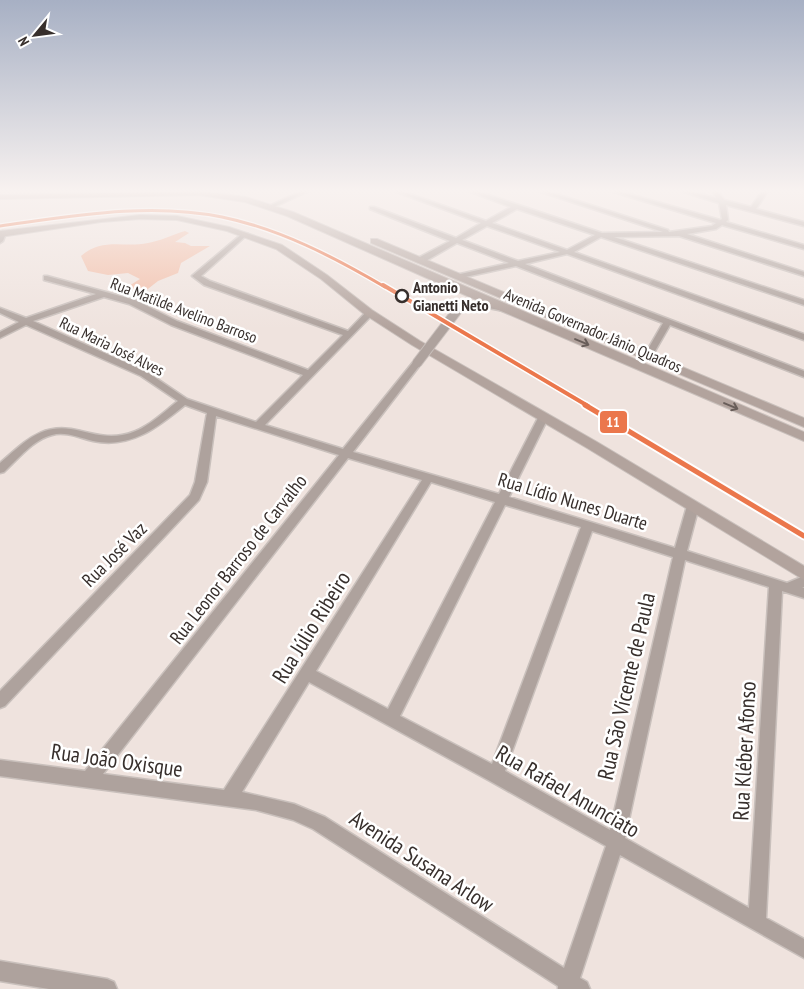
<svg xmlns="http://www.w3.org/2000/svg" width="804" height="989" font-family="'PT Sans Narrow',sans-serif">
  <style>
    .forest { fill: #f2bea8 }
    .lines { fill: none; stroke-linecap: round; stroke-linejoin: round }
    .minor-casing { stroke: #c9c0bc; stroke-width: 3 }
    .major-casing { stroke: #c9c0bc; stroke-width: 2 }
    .minor { fill: #aea29d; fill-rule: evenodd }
    .major { fill: #b2a39d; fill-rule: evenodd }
    .minor-bridge-casing { stroke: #c9c0bc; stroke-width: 11; stroke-linecap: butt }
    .minor-bridge { stroke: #aea29d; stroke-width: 9 }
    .rail-1-far2-casing { stroke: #fff; stroke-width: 5.5 }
    .rail-1-far1-casing { stroke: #fff; stroke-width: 7 }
    .rail-1-casing { stroke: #fff; stroke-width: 9 }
    .rail-1-far2 { stroke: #eb774c; stroke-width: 3 }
    .rail-1-far1 { stroke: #eb774c; stroke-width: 4 }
    .rail-1 { stroke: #eb774c; stroke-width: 5 }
    .oneway { stroke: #685d59 }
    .stop-dot { fill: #fff; stroke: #372f2c; stroke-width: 2.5 }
    .labels { text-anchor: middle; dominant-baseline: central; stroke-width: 5; stroke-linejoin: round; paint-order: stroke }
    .far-stop-label { font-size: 16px; font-weight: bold; fill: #372f2c; stroke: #fff; text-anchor: start }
    .far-street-label { font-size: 16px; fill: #372f2c; stroke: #fff }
    .street-label { font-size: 19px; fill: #372f2c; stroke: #fff }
    .near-street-label { font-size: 22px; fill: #372f2c; stroke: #fff }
    .line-badge { stroke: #fff; stroke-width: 2 }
    .badge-label { font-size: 14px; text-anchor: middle; font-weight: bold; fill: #fff }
  </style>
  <rect width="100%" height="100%" fill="#efe3de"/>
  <path class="forest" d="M185,231L189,233L175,242L185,243L191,246H210L181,263L178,273L158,281L144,292L124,289L140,279L128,273L108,275L88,271L81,256C103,237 123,248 148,243C160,241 172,235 185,231Z"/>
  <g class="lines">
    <defs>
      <g id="minor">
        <path d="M301,191H309L274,207L269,206Z"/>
        <path d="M394,191H402L486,221L511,207L468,191H477L602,233L663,232L538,191H547L668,230L669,232L712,226L716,223L610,191H619L720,220L722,219L719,203L680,191H690L716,198L712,191H718L724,200L751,207L762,191H768L756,209L804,222V226L726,205L728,220L726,222L804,245V249L722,225L716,229L687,234L804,272V276L679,236L614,237L804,300V305L601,237L574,252L804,334V340L567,254L525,264L804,371V377L670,325L651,358H645L644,356L663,323L516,266L456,279V275L509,263L457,243L424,262H418V258L450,241L370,209V207H374L456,238L481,223ZM517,209L595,235L567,250L492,223ZM487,226L560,252L518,261L462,240Z"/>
        <path d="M3,231L6,233L3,241L0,243V232Z"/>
        <path d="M243,233L248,234L201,276L210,281L348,331L367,311L374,313L265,425L343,449L414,361H420V365L353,452L499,494L538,418L543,415L547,416L548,418L509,497L675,548L687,506L693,502L699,506L687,551L787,583L804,576V587H802L804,588V598L782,591L766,918L804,939V958L620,855L580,978L587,982L590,989H558V986L313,829L293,820L256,810L0,776V760L85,771L339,455L216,416L207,482L199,500L5,706L0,708V691L190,495L195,482L207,413L185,405C158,427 131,449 93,441C80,438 65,431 52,435C34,439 18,459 4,472L0,473V463C27,440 43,421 81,431C94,434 108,438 122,435C144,432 161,414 178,401L141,376L26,325L0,338V332L19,322L0,313V308L26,318L96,294L44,280V276H47L135,300L177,321L308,370L343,335L204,285L192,276ZM104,297L129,304L171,325L303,375L256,422L187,399L147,372L33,321ZM348,458L422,480L224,790L103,774ZM431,482L495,502L388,709L316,671ZM505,505L581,527L492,764L400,716ZM592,531L673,557L610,830L505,771ZM685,560L769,587L749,908L625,838ZM309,682L490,781L606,846L564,968L325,817L294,804L242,792Z"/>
        <path d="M478,302L508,309L504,311L478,306L461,308L457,306L461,304Z"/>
        <path d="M0,961L107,979L114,982L117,989H49L0,981Z"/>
      </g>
      <g id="major">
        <path d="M201,191L246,197L293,212L804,432V441L501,311L287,216L245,202L199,195L0,199V195Z"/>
        <path d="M140,215L177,216L229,227L282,245L327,275L372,310L420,341L597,442L804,566V580L587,448L412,345L364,314L321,279L276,249L227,231L177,220L140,219L101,222L0,237V231Z"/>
        <path d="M371,239H377L804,418V427L371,243Z"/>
      </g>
    </defs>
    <use href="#minor" class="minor-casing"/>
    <use href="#major" class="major-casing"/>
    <use href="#minor" class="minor"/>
    <use href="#major" class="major"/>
    <defs>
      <path id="minor-bridge" d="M417,363L459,308"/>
    </defs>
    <use href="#minor-bridge" class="minor-bridge-casing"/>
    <use href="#minor-bridge" class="minor-bridge"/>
    <defs>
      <path id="rail-1-far2" d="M0,226C73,216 149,202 222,217C280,229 334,257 385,287"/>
      <path id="rail-1-far1" d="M383,285L588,406"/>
      <path id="rail-1" d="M585,405L804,536"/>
    </defs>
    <use href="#rail-1-far2" class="rail-1-far2-casing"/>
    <use href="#rail-1-far1" class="rail-1-far1-casing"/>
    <use href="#rail-1" class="rail-1-casing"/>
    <use href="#rail-1-far2" class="rail-1-far2"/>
    <use href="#rail-1-far1" class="rail-1-far1"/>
    <use href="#rail-1" class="rail-1"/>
  </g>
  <defs><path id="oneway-shaft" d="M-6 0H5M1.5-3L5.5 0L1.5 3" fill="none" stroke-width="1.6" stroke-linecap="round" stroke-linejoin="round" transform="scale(1.25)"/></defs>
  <g class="oneway">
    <use href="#oneway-shaft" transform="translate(582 342) rotate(23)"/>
    <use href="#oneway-shaft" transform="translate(731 406) rotate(23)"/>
  </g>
  <linearGradient id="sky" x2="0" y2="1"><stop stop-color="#a7b0c4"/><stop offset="0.58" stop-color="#f8f2f0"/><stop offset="1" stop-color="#f8f2f0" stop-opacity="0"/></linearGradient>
  <rect width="804" height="329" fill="url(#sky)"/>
  <circle class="stop-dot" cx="402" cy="296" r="6"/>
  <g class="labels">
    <g class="far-stop-label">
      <text x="413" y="287">Antonio<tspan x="413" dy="18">Gianetti Neto</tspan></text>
    </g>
    <g class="far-street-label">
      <text transform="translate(184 310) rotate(21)">Rua Matilde Avelino Barroso</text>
      <text transform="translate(593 330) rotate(23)">Avenida Governador Jânio Quadros</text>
      <text transform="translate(112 346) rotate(26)">Rua Maria José Alves</text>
    </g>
    <g class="street-label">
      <text transform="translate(573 501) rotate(17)">Rua Lídio Nunes Duarte</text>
      <text transform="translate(114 554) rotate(-45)">Rua José Vaz</text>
      <text transform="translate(238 559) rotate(-52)">Rua Leonor Barroso de Carvalho</text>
    </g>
    <g class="near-street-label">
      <text transform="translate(311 627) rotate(-58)">Rua Júlio Ribeiro</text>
      <text transform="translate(626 686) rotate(-77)">Rua São Vicente de Paula</text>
      <text transform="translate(744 751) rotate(-87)">Rua Kléber Afonso</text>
      <text transform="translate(117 760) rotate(8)">Rua João Oxisque</text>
      <text transform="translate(568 791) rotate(30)">Rua Rafael Anunciato</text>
      <text transform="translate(422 861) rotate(33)">Avenida Susana Arlow</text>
    </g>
  </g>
  <rect class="line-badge" x="599" y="410" width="29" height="24" rx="5" fill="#eb774c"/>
  <g class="badge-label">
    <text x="613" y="427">11</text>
  </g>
  <g transform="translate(35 35) rotate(241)" stroke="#ffffff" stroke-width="4" paint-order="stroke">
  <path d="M0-4L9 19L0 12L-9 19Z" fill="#372f2c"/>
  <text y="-8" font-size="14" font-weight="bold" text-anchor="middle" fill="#372f2c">N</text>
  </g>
</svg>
